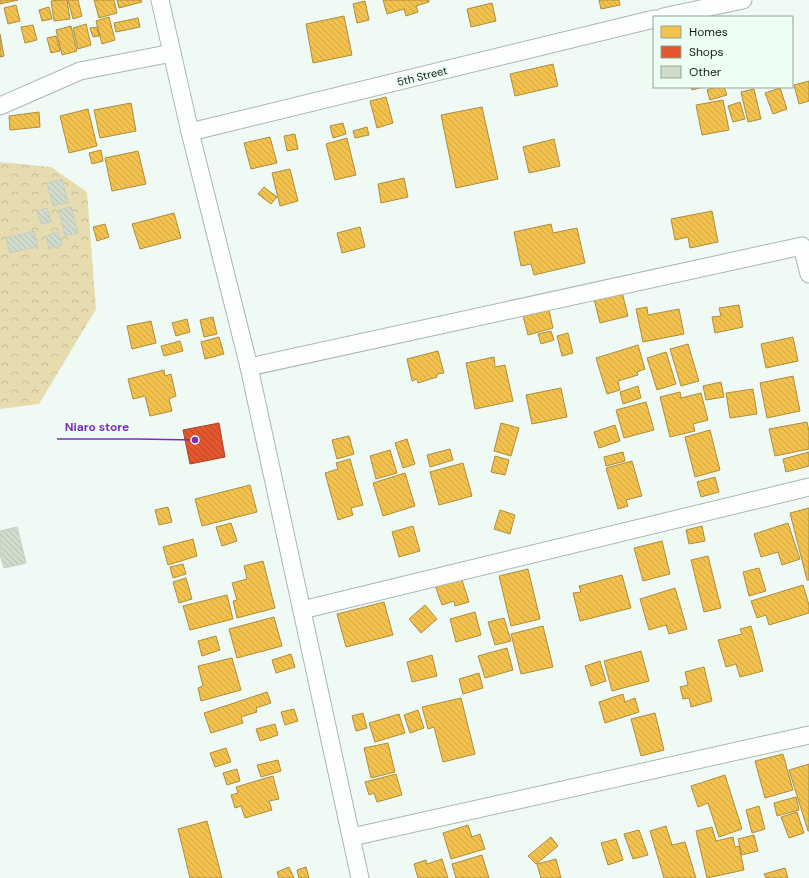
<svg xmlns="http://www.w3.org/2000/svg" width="809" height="878" font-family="'DM Sans',sans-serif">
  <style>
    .forest { fill: url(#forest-crowns) }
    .homes { fill: url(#homes-back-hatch); stroke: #ad8e3c }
    .shops { fill: url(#shops-back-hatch); stroke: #a44426 }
    .building { fill: url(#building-back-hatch); stroke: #c6cdc6 }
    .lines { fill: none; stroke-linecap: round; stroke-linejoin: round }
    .minor-casing { stroke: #acb6b1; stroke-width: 19 }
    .minor { stroke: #fdfefe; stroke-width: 17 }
    .labels { text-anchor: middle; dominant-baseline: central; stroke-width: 4; stroke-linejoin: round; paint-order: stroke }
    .street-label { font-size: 11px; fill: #0d1813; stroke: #ecfef4 }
    .leader { fill: none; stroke: #7b2cbf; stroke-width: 1.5 }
    .callout-dot { fill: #7b2cbf; stroke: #ecfef4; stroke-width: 1.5 }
    .callout-label { font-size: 12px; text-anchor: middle; font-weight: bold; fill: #7b2cbf; stroke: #ecfef4; stroke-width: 4; stroke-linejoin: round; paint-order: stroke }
  </style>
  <defs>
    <pattern id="forest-crowns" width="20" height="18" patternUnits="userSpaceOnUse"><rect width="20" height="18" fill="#e6dcaf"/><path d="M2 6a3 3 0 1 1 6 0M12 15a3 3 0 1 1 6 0" fill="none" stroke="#c4bc96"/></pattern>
    <pattern id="homes-back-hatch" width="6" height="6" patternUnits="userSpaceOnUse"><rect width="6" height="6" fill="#f2c14e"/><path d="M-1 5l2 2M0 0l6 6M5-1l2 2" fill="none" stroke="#cea543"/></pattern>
    <pattern id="shops-back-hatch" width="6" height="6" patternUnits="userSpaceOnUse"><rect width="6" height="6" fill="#e4572e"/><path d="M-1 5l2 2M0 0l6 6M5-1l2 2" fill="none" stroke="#b74726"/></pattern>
    <pattern id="building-back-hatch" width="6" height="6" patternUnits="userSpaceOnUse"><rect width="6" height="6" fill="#d2dccc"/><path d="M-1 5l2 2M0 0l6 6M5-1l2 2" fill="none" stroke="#b3bcae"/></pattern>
  </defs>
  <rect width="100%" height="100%" fill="#f0faf5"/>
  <path class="forest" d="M0,162L51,167L87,192L96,309L39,404L0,409Z"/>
  <g class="homes">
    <path d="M0,0H18L0,4Z"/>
    <path d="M59,0H67L70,19L54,21L51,1Z"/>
    <path d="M68,0H78L82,16L73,19Z"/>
    <path d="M94,0H114L117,13L99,18Z"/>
    <path d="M117,0H141L142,2L119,8Z"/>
    <path d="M383,0H429V2L416,6L418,12L406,16L404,9L387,14Z"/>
    <path d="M599,0H619L620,5L601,9Z"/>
    <path d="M365,1L369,20L357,23L353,4Z"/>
    <path d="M492,3L496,21L471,27L467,9Z"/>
    <path d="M16,5L20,21L8,24L4,8Z"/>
    <path d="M49,7L52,19L42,21L39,10Z"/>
    <path d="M344,16L352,55L313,63L306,24Z"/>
    <path d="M109,17L115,40L102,44L96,21Z"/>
    <path d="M138,18L140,27L116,32L114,23Z"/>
    <path d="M86,24L91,45L78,49L73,28Z"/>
    <path d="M33,25L37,40L25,43L21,27Z"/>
    <path d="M71,26L77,51L62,55L56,30Z"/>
    <path d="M97,27L99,36L93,37L90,28Z"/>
    <path d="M0,34L4,56L0,57Z"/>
    <path d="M56,36L60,51L51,53L47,38Z"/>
    <path d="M553,64L558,86L515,96L510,74Z"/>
    <path d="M809,81V101L799,104L794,85Z"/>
    <path d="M691,87H703L692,90Z"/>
    <path d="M715,87H724L727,95L710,100L707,90Z"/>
    <path d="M780,88L787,109L773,114L765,93Z"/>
    <path d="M754,89L761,119L748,122L741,92Z"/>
    <path d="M386,97L393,123L377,128L370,101Z"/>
    <path d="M723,100L729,130L702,135L696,105Z"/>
    <path d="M740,102L745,119L733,122L728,106Z"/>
    <path d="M131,103L136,131L100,138L94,110Z"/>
    <path d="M482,107L498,179L456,188L441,115Z"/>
    <path d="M88,109L97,146L69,153L60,116Z"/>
    <path d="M39,112L40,127L10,130L9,116Z"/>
    <path d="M343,123L346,134L333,138L330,126Z"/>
    <path d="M367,127L369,135L355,138L353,131Z"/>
    <path d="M295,134L298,149L287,151L284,136Z"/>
    <path d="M270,137L277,163L251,169L244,143Z"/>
    <path d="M347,138L356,175L335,180L326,144Z"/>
    <path d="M554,139L560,166L529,173L523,147Z"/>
    <path d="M101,150L103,161L92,164L89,153Z"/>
    <path d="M138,151L146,184L112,191L105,158Z"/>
    <path d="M290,169L298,201L280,206L272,173Z"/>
    <path d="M404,178L408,197L381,203L378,184Z"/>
    <path d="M264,187L277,197L271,204L258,194Z"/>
    <path d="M712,211L718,242L690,248L688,237L675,240L671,219Z"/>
    <path d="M174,213L181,238L140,249L132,224Z"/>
    <path d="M105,224L109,237L97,241L93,227Z"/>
    <path d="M551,224L553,233L577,228L585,263L534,275L531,264L521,266L514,232Z"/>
    <path d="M360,227L365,247L342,253L337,233Z"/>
    <path d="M622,292L628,316L600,323L594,299Z"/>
    <path d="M739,305L743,327L715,333L712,317L721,316L719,308Z"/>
    <path d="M647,307L648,315L679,309L684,334L643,342L636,309Z"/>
    <path d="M549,310L553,328L528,335L523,316Z"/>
    <path d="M213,317L217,334L204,337L200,320Z"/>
    <path d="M187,319L190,332L176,336L172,323Z"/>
    <path d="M151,321L156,343L132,349L127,326Z"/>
    <path d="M551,331L554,340L541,344L538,334Z"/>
    <path d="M568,333L573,353L562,356L557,336Z"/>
    <path d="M219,337L224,354L205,359L201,342Z"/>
    <path d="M793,337L798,361L766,368L761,344Z"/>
    <path d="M180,341L183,351L164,356L161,346Z"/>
    <path d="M688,344L699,381L681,386L670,349Z"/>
    <path d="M638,345L645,369L637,372L638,375L618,381L620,390L607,394L596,358Z"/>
    <path d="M438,351L444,373L437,374V377L418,383L417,379L412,381L407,359Z"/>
    <path d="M666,352L676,384L657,390L647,358Z"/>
    <path d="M494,357L495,367L505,365L513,401L475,409L466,363Z"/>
    <path d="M164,370L165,376L171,374L176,396L169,399L172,411L150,416L145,396L133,399L128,379Z"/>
    <path d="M793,376L800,411L767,418L760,383Z"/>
    <path d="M721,382L724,397L706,400L703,386Z"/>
    <path d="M638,386L641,398L623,404L620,392Z"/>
    <path d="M561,388L567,417L532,424L526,395Z"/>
    <path d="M753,389L757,414L730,418L726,393Z"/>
    <path d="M680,392L681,398L701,393L708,420L693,424L695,431L670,437L660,397Z"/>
    <path d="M646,402L654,430L624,438L616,410Z"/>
    <path d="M807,422L809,431V449L775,456L769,429Z"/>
    <path d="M501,423L519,428L511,456L494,451Z"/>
    <path d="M615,425L620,441L599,448L594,432Z"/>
    <path d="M710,430L720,470L695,477L685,437Z"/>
    <path d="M349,436L354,454L337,459L332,440Z"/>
    <path d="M407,439L415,464L403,468L395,443Z"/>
    <path d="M450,449L453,460L430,467L427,455Z"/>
    <path d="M390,450L397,473L376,479L370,456Z"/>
    <path d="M623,452L625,461L606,466L604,457Z"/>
    <path d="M809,452V466L786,472L783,459Z"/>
    <path d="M495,456L509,460L505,475L491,472Z"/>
    <path d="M350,459L363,505L351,508L353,515L338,520L325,473L338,469L336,463Z"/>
    <path d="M632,461L642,496L626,500L628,506L618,509L606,468Z"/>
    <path d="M463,463L472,496L439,505L430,472Z"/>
    <path d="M405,473L415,506L383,516L373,483Z"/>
    <path d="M715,477L719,492L701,497L697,482Z"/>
    <path d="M250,485L257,512L202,526L195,499Z"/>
    <path d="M168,507L172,522L159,525L155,510Z"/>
    <path d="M809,508V580H807L790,513Z"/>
    <path d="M500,510L515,515L510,534L494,529Z"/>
    <path d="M231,523L237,541L222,546L216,527Z"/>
    <path d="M788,523L800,559L782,565L778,552L761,557L754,534Z"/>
    <path d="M413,526L420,551L399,557L392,532Z"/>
    <path d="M702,526L705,541L689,544L686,530Z"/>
    <path d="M193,539L197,556L168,565L163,547Z"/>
    <path d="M662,541L670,574L643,581L634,548Z"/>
    <path d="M708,556L721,608L704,612L691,560Z"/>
    <path d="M263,561L275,608L237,618L233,601L237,600L232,583L247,579L244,566Z"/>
    <path d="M183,564L186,574L173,578L170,567Z"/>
    <path d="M759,568L766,591L749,596L743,572Z"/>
    <path d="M528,569L540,619L511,626L499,576Z"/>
    <path d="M622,575L631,608L580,621L573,593L581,592L579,586Z"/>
    <path d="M461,577L469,602L455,606L454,601L442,605L435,585Z"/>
    <path d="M186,578L192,599L179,603L173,582Z"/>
    <path d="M803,585L809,605V613L769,625L766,615L757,618L751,601Z"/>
    <path d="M675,588L687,629L669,634L666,625L649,630L640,599Z"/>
    <path d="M227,595L233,619L190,630L183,606Z"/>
    <path d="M384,602L393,635L346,647L337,614Z"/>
    <path d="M425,605L437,619L421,633L409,619Z"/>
    <path d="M475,612L481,635L456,642L450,619Z"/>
    <path d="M274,617L282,646L237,658L229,629Z"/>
    <path d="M504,618L511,641L495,645L488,622Z"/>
    <path d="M543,626L553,667L521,674L511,634Z"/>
    <path d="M751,626L763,671L740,677L736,664L726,667L718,640L742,634L740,629Z"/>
    <path d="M216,636L220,650L202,656L198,641Z"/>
    <path d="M507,648L513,670L485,678L478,656Z"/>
    <path d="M641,651L649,681L612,691L604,661Z"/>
    <path d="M291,654L295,667L276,673L272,660Z"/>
    <path d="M432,655L437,676L412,682L407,662Z"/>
    <path d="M232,658L241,690L201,701L198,688L203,686L198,666Z"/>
    <path d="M600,661L606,681L591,686L585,666Z"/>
    <path d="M704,667L712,701L691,707L689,698L683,699L680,687L688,685L685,672Z"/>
    <path d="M479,673L483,688L463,694L459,679Z"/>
    <path d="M267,692L271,703L256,708L257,712L241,717L243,723L211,733L204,713Z"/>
    <path d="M623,694L625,702L635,698L639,712L605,723L599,702Z"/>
    <path d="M461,698L475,754L443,762L434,727L428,729L422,707Z"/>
    <path d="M294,709L298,721L285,725L281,712Z"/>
    <path d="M418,710L424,728L410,733L404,715Z"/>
    <path d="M363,713L367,728L356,731L352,716Z"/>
    <path d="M655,713L664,750L641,756L631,719Z"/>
    <path d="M399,714L405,733L375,742L369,723Z"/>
    <path d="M275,724L278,735L260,741L256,729Z"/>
    <path d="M388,743L395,772L371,778L364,748Z"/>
    <path d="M226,748L231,762L215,767L210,753Z"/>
    <path d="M783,754L793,790L765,798L755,761Z"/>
    <path d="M278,760L281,771L261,777L257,765Z"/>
    <path d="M809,764V831H808L789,770Z"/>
    <path d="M237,769L240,781L227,785L223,773Z"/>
    <path d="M396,774L402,795L377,802L374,793L369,795L365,782Z"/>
    <path d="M725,775L742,829L719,837L708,803L698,807L691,786Z"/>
    <path d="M273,776L279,799L269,801L272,810L245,818L241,806L235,808L231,795L238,793L236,787Z"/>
    <path d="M796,797L799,810L777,816L774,803Z"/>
    <path d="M759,806L765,829L752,833L746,810Z"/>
    <path d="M797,812L804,833L789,838L781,817Z"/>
    <path d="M207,821L222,878H190L178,829Z"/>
    <path d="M468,825L472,837L480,834L485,849L451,859L443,833Z"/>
    <path d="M666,826L672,845L685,842L696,878H664L650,831Z"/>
    <path d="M712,827L716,841L733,837L735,847L739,846L744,870L707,878L696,831Z"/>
    <path d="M639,830L648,855L633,859L624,834Z"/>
    <path d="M754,835L758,851L742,855L738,839Z"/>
    <path d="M551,837L558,846L536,864L528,856Z"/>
    <path d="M616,839L623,860L608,865L601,843Z"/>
    <path d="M482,855L489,878H456L452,864Z"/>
    <path d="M442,859L448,878H418L414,864L426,860L427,864Z"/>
    <path d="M556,859L561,878H541L537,864Z"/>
    <path d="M289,867L294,878H279L277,872Z"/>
    <path d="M306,867L309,878H299L297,870Z"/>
    <path d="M785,868L788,878H766L764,874Z"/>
  </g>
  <path class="shops" d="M219,423L225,457L190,464L183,430Z"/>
  <g class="building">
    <path d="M62,179L68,202L53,206L47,183Z"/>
    <path d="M71,207L78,233L65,236L59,210Z"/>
    <path d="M47,208L51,222L41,224L37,211Z"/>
    <path d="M34,231L38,246L10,253L6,238Z"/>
    <path d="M58,232L62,245L49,249L46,236Z"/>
    <path d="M17,527L26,563L4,568L0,554V531Z"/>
  </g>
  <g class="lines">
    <defs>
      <g id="minor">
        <path d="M160,0L190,132L249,367L360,878"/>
        <path d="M663,17L743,0"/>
        <path d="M0,106L80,71L172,53"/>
        <path d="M190,132L654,19"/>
        <path d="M249,367L802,246L809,274"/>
        <path d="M302,610L809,487"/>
        <path d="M352,837L809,735"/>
      </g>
    </defs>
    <use href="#minor" class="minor-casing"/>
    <use href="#minor" class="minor"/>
  </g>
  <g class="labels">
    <g class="street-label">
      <text transform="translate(422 76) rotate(-14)">5th Street</text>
    </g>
  </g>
  <path class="leader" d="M195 440L137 439H57"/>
  <circle class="callout-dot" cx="195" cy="440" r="4"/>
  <g class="callout-label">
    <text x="97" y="431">Niaro store</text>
  </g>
  <rect x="653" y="16" width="140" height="72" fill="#ecfef4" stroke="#93a29a"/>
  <rect x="661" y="26" width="20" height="12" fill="#f2c14e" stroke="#93a29a"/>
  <text x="689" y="36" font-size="12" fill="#0d1813">Homes</text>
  <rect x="661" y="46" width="20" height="12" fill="#e4572e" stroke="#93a29a"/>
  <text x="689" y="56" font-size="12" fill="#0d1813">Shops</text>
  <rect x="661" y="66" width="20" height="12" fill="#d2dccc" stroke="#93a29a"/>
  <text x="689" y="76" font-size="12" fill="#0d1813">Other</text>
</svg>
